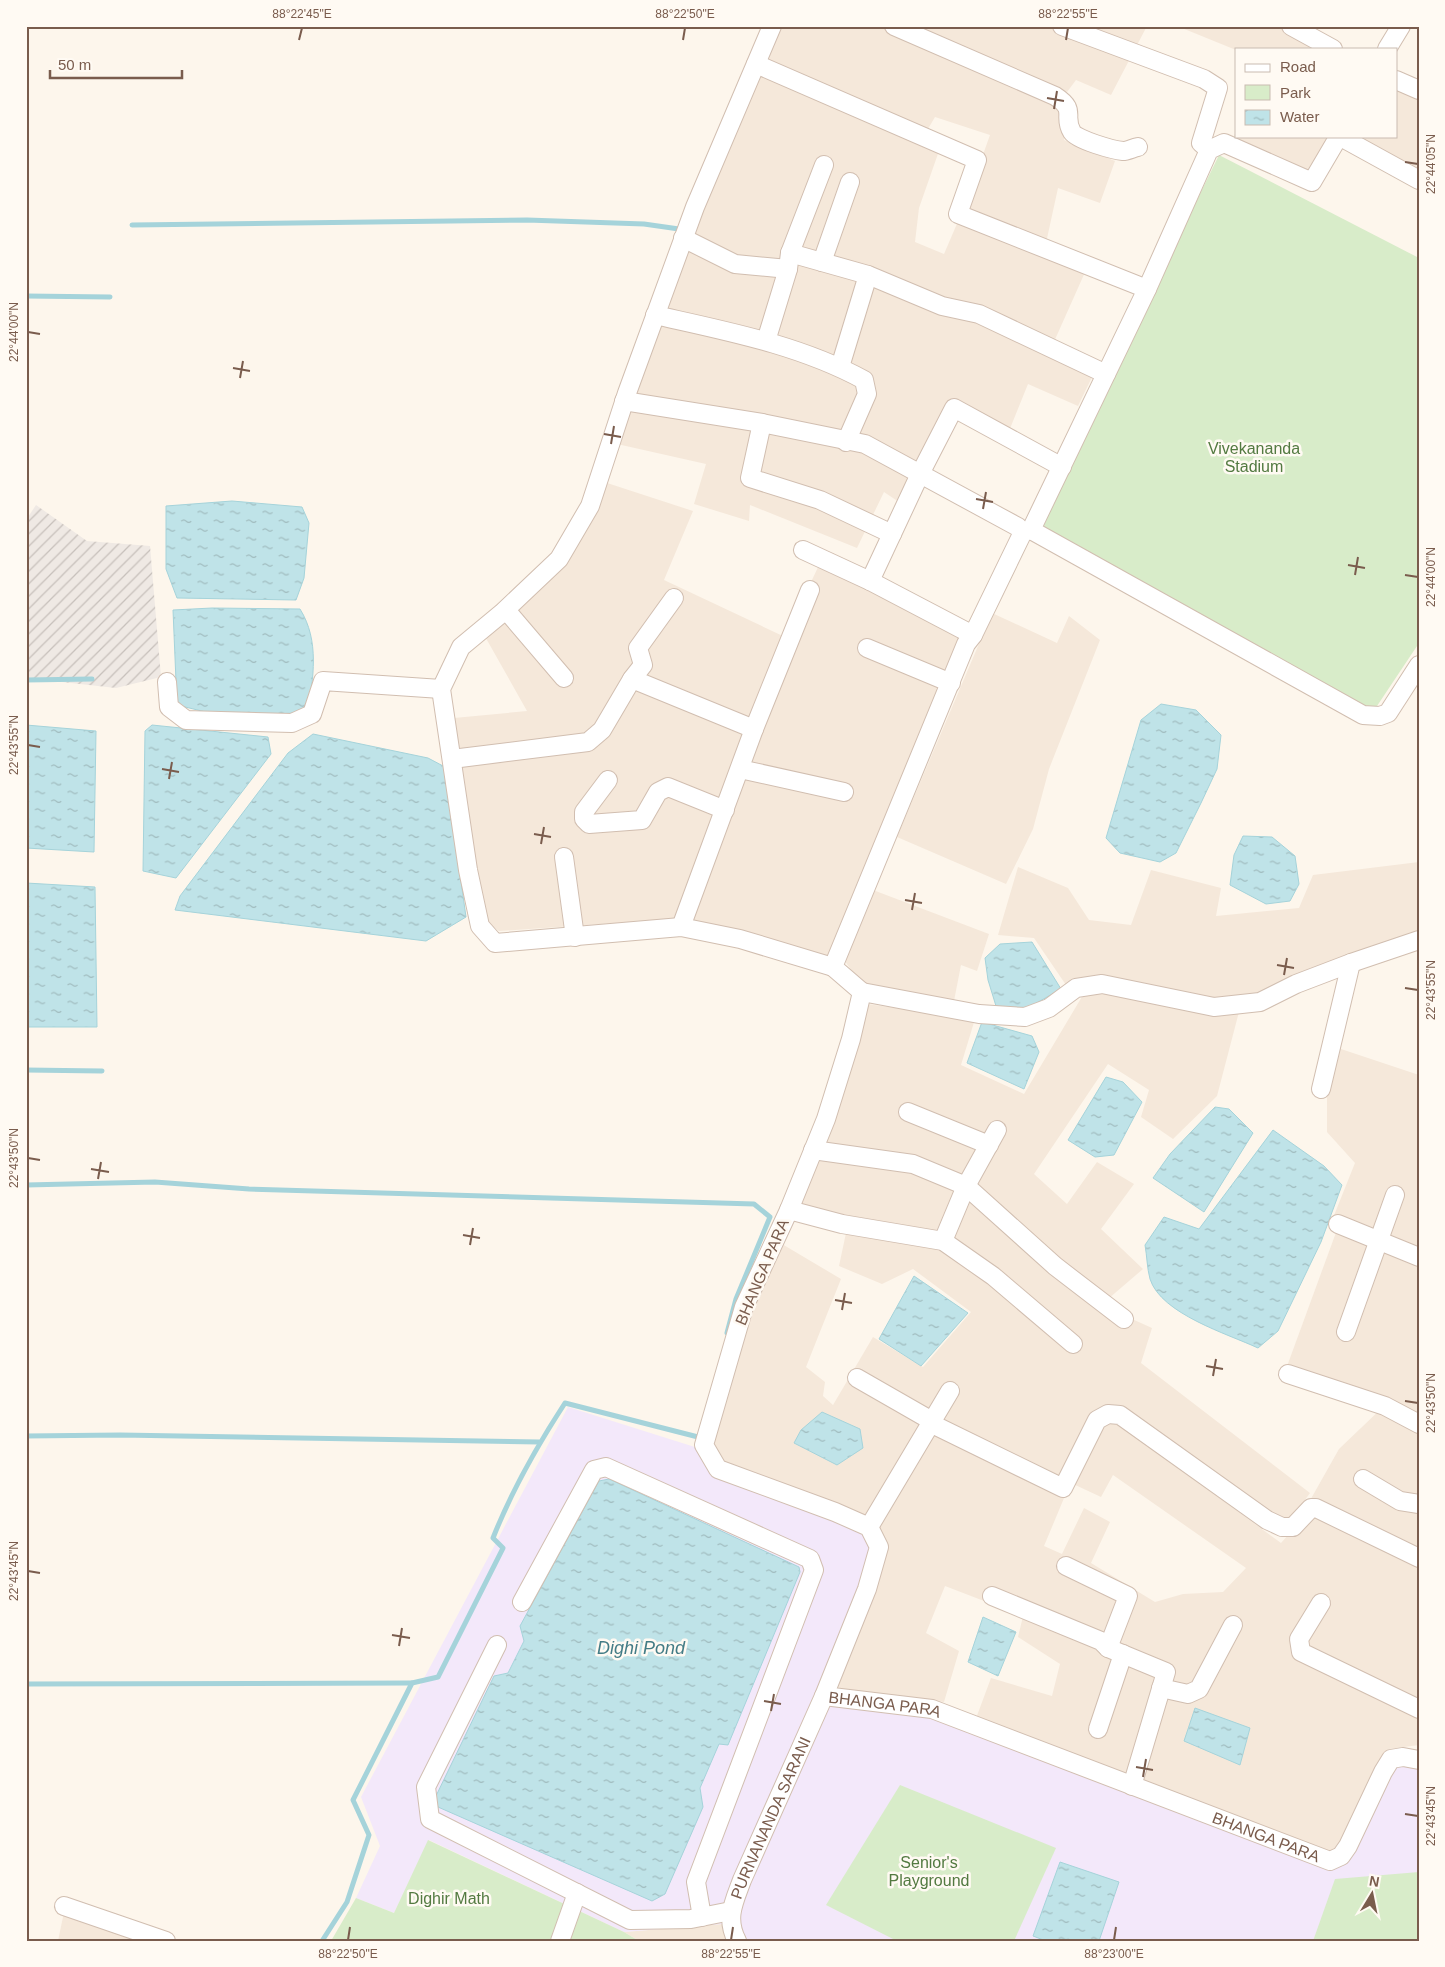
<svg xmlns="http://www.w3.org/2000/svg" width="1445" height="1967" font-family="Arial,sans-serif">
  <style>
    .residential { fill: #f5e8da }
    .industrial { fill: url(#industrial-furrows) }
    .education { fill: #f3e8fa }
    .green { fill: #d8ecc9 }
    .water { fill: url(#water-ripples); stroke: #a5d3da }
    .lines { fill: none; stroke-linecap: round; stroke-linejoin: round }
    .stream { stroke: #a5d3da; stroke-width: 5 }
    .minor-casing { stroke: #d1beb0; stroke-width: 20 }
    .minor { stroke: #fff; stroke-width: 18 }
    .ticks { fill: none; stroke: #7a5c4d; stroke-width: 2 }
    .labels { text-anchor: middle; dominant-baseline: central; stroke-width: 5; stroke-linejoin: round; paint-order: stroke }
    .park-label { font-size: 16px; fill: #537a41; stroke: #fffaf3 }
    .street-label { font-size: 16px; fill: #7a5c4d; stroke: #fffaf3 }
    .water-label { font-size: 18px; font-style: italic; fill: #437c86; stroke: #fffaf3 }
    .neatline { fill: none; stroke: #7a5c4d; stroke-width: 2 }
    .ticks-label { font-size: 12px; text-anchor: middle; fill: #7a5c4d }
  </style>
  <defs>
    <pattern id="industrial-furrows" width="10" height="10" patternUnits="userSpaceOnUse" patternTransform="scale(1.25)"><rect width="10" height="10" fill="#efe9e4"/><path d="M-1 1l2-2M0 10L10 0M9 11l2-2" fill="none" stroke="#c7c0bb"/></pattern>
    <pattern id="water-ripples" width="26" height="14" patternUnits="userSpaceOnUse" patternTransform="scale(1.25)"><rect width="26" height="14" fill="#bfe3e8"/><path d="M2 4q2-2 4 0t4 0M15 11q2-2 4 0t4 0" fill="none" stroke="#a0bbbe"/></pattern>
  </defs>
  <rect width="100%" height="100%" fill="#fdf6ec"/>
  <g class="residential">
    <path d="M781,26H884L1053,97L1067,109L1064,140L1115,161L1100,203L1058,188L1046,243L962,213L990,135L935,117L925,134L766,61Z"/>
    <path d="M902,26H1147L1111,95L1076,80L1067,92Z"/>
    <path d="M1177,26H1291L1340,49L1236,50Z"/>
    <path d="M757,70L940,148L919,208L915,242L944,254L959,219L1086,270L1049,353L1094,373L1078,406L1028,384L1009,431L952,401L902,504L884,492L857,548L750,505L749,521L694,504L706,464L617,444L675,282Z"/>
    <path d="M1396,80L1419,91V179L1342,136H1396Z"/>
    <path d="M1236,131V136H1333L1309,179L1231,144Z"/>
    <path d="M601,481L693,511L664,580L785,637L820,563L965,637L829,957L746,932L673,919L499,931L481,918L454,718L527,711L483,633L565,563Z"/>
    <path d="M992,613L1057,643L1069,616L1100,640L1049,769L1033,829L1006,884L897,837Z"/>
    <path d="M1419,862V936L1255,996L1215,999L1066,985L1034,938L998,935L1018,867L1068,888L1089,920L1131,925L1151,870L1221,888L1216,916L1299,908L1313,875Z"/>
    <path d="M873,890L989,934L977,971L961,965L953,1006L860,982L844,960Z"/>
    <path d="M1131,993L1218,1012L1240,1008L1217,1096L1173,1139L1141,1117L1149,1090L1108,1064L1034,1174L1067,1204L1097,1162L1134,1184L1101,1229L1143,1269L1101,1305L1152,1328L1141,1363L1310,1493L1284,1529L1111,1408L1091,1416L1061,1485L976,1447L1067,1491L1044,1546L1062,1554L1084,1508L1110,1522L1091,1563L1155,1602L1183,1594L1223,1592L1246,1568L1113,1475L1101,1497L1071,1483L1097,1424L1112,1419L1281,1543L1312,1508L1419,1561V1745L1389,1749L1346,1838L1332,1852L975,1721L991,1678L1052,1696L1060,1664L1018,1637L1025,1608L988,1590L984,1601L945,1586L926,1633L959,1651L944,1702L834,1689L881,1573L886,1539L872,1523L929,1424L922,1422L867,1517L709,1464L710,1440L749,1311L782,1244L841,1279L806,1367L825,1382L823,1396L833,1405L873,1337L923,1367L971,1312L913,1269L882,1284L839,1266L846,1233L937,1241L985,1274L1073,1346L1078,1345L1068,1332L947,1241L796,1205L823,1144L867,1004L975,1019L961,1065L1024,1094L1083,995Z"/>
    <path d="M1338,1048L1419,1075V1251L1333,1218L1355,1163L1327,1132V1080Z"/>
    <path d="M1338,1227L1419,1257V1555L1308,1504L1339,1449L1384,1406L1286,1369Z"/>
    <path d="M64,1912L147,1941H58Z"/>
    <path d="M722,1924L730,1941H639L624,1932Z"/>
  </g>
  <path class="industrial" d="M36,505L87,541L150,546L161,677L116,688L26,678V520Z"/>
  <path class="education" d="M568,1407L698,1448L709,1472L863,1530L871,1548L860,1586L817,1696L935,1715L1330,1868L1394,1764L1419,1760V1941H746L743,1932L722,1924L624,1932L429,1840L394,1913L356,1898L380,1846L361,1797Z"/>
  <g class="green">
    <path d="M1219,155L1419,258V643L1373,712L1037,527Z"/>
    <path d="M900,1785L1056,1848L1014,1941H897L826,1905Z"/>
    <path d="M428,1840L624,1932L639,1941H331L356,1898L394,1913Z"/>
    <path d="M1419,1872V1941H1313L1335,1879Z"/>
  </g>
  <g class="water">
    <path d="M232,501L302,507L309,523L304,578L296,600L177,598L166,569V506Z"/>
    <path d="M212,608L300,609C320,641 313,678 308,713L218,715L177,705L173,610Z"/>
    <path d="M1161,704L1196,710L1221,735L1217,769L1201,803L1176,853L1160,862L1120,853L1106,838L1141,720Z"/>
    <path d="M26,725L96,731L94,852L26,848Z"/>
    <path d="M152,725L268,737L271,754L176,878L143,871L145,731Z"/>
    <path d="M313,734L428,758L445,767L466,917L426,941L175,910L180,896L288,753Z"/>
    <path d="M1243,836L1272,837L1295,856L1299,884L1290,901L1266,904L1230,885L1234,855Z"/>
    <path d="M26,883L95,887L97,1027H26Z"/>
    <path d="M1032,942L1061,989L1026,1009L996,1006L988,980L985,958L1000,944Z"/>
    <path d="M982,1022L1032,1036L1039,1052L1024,1089L967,1063Z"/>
    <path d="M1106,1077L1123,1082L1142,1102L1114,1155L1095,1157L1068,1140Z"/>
    <path d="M1215,1107L1229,1109L1253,1133L1204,1212L1153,1178L1170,1154Z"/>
    <path d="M1273,1130L1324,1166L1342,1185L1321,1242L1278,1331L1258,1348C1228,1334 1161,1314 1150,1279C1147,1268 1147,1256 1145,1245L1164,1217L1199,1229Z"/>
    <path d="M914,1276L968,1313L921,1366L879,1339Z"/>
    <path d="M822,1412L860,1429L863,1448L837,1465L794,1443L801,1430Z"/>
    <path d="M609,1479L799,1567L800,1572L728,1745L719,1744L700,1788L703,1807L665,1894L652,1901L438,1807L435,1798L494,1676L508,1673L524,1641L520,1626L599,1481Z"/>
    <path d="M983,1617L1016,1632L998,1676L968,1662Z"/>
    <path d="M1195,1708L1250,1728L1240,1765L1184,1741Z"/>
    <path d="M1060,1862L1119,1882L1099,1941H1046L1033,1936Z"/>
  </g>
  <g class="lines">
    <g class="stream">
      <path d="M132,225L527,220L644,224L679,229"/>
      <path d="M26,296L110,297"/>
      <path d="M26,680L92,679"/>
      <path d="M26,1070L102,1071"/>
      <path d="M26,1185L155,1182L249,1189L754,1204L770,1217L736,1299L727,1333"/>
      <path d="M26,1436L120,1435L539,1442"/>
      <path d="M26,1684L412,1683"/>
      <path d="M322,1941L347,1902L369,1835L353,1800L412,1683L438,1677L503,1548L493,1538C512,1490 537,1446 565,1403L702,1438V1436"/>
    </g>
    <defs>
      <g id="minor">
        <path d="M772,26L695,207L627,393L590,506L559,559L502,613L461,647L441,689L468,870L480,926L495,943L681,927L740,939L833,967"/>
        <path d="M894,26L1055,96C1078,111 1062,115 1072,132C1077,140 1113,150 1123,151C1127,151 1133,148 1138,147"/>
        <path d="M1062,26L1204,79L1218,88L1201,143L1209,150"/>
        <path d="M1291,26L1333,49"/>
        <path d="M1387,49L1401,26"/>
        <path d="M756,64L977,160L958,214L1147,289"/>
        <path d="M1396,80L1419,90"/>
        <path id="s1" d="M1339,136L1312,182L1224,143L1209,150L1147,289L1031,530L1023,532L973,635L966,644L833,967L862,992L851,1039L826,1119L789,1210L744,1307L704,1445L718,1469L835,1512L869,1527L879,1547L867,1589L824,1696L932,1709L1330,1861L1341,1856L1348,1846L1383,1772L1391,1759L1403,1757L1419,1760"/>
        <path d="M1339,136L1419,180"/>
        <path d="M683,238L735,264L788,269L790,253L824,165"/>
        <path d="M790,253L868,275L942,306L979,314L1106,374"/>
        <path d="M822,262L850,182"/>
        <path d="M655,315C726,331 800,345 864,380L867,394L846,442"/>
        <path d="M766,341L788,269"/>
        <path d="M840,367L868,275"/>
        <path d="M624,401L762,423L750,478L820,500L892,534"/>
        <path d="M762,423L865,444L1018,527L1023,532"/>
        <path d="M1031,530L1363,715L1380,716L1388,713L1419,665"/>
        <path d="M803,550L870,581L973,635"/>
        <path d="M870,581L920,474L954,408L1062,467"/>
        <path d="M506,610L564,678"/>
        <path d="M867,648L951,683"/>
        <path d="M632,679L643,665L638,648L674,598"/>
        <path d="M167,682L169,707L186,720L292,723L312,714L323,681L441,689"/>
        <path d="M452,759L588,742L602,730L632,679L754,729"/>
        <path d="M740,769L844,792"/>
        <path d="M608,780L584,812V819L589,824L642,820L658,792L668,787L725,810"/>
        <path d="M564,857L575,937"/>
        <path d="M681,927L754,729L810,590"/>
        <path d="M862,992L979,1014L1025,1017L1049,1008L1076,988L1102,984L1214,1007L1260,1002L1296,984L1351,963L1419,940"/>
        <path d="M1321,1089L1351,963"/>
        <path d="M908,1112L989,1145"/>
        <path d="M813,1150L913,1164L966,1186L1055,1266L1124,1319"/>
        <path d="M789,1210L842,1224L943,1241L993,1276L1073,1344"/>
        <path d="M1338,1224L1419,1257"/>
        <path d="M943,1241L966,1186L997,1130"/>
        <path d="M1346,1332L1395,1195"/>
        <path d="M1288,1374L1385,1406L1419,1424"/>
        <path d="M857,1378L932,1421"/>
        <path d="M930,1423L1063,1488L1097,1420L1108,1414L1120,1415L1267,1520L1282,1527H1293L1311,1508H1316L1419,1558"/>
        <path d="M1363,1479L1400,1501L1419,1504"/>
        <path d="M869,1527L950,1391"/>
        <path d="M1066,1566L1128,1596L1108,1648"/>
        <path d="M992,1596L1101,1641L1108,1648L1166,1672L1132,1786"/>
        <path d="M522,1602L594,1470L606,1467L810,1559L814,1570L696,1882L702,1917"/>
        <path d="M1321,1603L1299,1639L1301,1652L1419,1709"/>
        <path d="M497,1645L426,1787L430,1819L630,1920L691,1919L731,1911"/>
        <path d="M1161,1688L1188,1694L1199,1689L1233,1625"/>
        <path d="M1098,1729L1123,1654"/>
        <path d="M64,1906L166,1941"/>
        <path d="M560,1941L577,1893"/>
        <path id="s2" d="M737,1941C725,1918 734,1902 742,1880L824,1696"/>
      </g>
    </defs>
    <use href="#minor" class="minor-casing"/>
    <use href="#minor" class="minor"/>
  </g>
  <path class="ticks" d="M299,40L302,28M683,40L685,28M1066,40L1068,28M1047,98L1064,101M1054,109L1057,91M1405,162L1418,164M28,332L40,334M233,368L250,371M240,378L243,361M604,434L621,437M611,444L614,426M976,499L993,502M983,509L986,492M1348,565L1365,568M1355,575L1358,557M1405,575L1418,577M28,745L40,747M162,769L179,772M169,779L172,762M534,834L551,837M541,844L544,827M905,900L922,903M912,910L915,893M1277,965L1294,968M1284,975L1287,958M1405,988L1418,990M28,1158L40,1160M91,1169L109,1172M98,1179L101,1162M463,1235L480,1238M470,1245L473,1228M835,1300L852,1303M842,1310L845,1293M1206,1366L1223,1369M1213,1376L1216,1359M1405,1401L1418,1403M28,1571L40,1573M392,1635L410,1638M399,1646L402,1628M764,1701L781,1704M771,1711L774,1694M1136,1767L1153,1770M1143,1777L1146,1759M1405,1814L1418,1816M348,1940L350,1927M731,1940L733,1927M1114,1940L1116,1927"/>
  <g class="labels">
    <g class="park-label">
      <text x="1254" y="448">Vivekananda<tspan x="1254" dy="18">Stadium</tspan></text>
      <text x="929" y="1862">Senior's<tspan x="929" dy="18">Playground</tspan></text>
      <text x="449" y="1898">Dighir Math</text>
    </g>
    <g class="street-label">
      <text transform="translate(762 1272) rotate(-67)">BHANGA PARA</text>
      <text stroke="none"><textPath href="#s1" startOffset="2021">BHANGA PARA</textPath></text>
      <text stroke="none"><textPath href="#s2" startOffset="132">PURNANANDA SARANI</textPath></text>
      <text stroke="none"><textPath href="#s1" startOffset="2426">BHANGA PARA</textPath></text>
    </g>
    <g class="water-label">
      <text x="641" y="1648">Dighi Pond</text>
    </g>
  </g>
  <rect width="1445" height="1967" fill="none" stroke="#fffaf3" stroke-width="55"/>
  <rect x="1235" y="48" width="162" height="90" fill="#fffaf3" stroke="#cabbb1"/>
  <rect x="1245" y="64" width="25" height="8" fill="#ffffff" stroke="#cabbb1"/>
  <text x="1280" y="72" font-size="15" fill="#7a5c4d">Road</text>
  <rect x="1245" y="85" width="25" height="15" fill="#d8ecc9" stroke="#cabbb1"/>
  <text x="1280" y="98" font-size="15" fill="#7a5c4d">Park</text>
  <rect x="1245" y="110" width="25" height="15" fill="url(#water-ripples)" stroke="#cabbb1"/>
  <text x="1280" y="122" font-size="15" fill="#7a5c4d">Water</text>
  <g transform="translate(1372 1894) rotate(10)" stroke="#fffaf3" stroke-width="4" paint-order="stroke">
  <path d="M0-4L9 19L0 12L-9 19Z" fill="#7a5c4d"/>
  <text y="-8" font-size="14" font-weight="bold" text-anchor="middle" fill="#7a5c4d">N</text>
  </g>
  <path d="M50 70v8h132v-8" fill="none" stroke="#7a5c4d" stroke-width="2.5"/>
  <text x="58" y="70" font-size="15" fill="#7a5c4d" stroke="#fffaf3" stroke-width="4" paint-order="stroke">50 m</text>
  <rect x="28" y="28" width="1390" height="1912" class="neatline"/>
  <g class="ticks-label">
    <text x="302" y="18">88°22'45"E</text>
    <text x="685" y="18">88°22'50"E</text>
    <text x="1068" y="18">88°22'55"E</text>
    <text transform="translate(1431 164) rotate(-90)" y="4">22°44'05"N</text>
    <text transform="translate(14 332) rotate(-90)" y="4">22°44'00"N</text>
    <text transform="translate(1431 577) rotate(-90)" y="4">22°44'00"N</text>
    <text transform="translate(14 745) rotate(-90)" y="4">22°43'55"N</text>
    <text transform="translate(1431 990) rotate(-90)" y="4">22°43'55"N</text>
    <text transform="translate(14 1158) rotate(-90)" y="4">22°43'50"N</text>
    <text transform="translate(1431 1403) rotate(-90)" y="4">22°43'50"N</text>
    <text transform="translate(14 1571) rotate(-90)" y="4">22°43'45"N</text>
    <text transform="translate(1431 1816) rotate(-90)" y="4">22°43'45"N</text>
    <text x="348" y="1958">88°22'50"E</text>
    <text x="731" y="1958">88°22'55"E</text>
    <text x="1114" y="1958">88°23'00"E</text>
  </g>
</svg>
